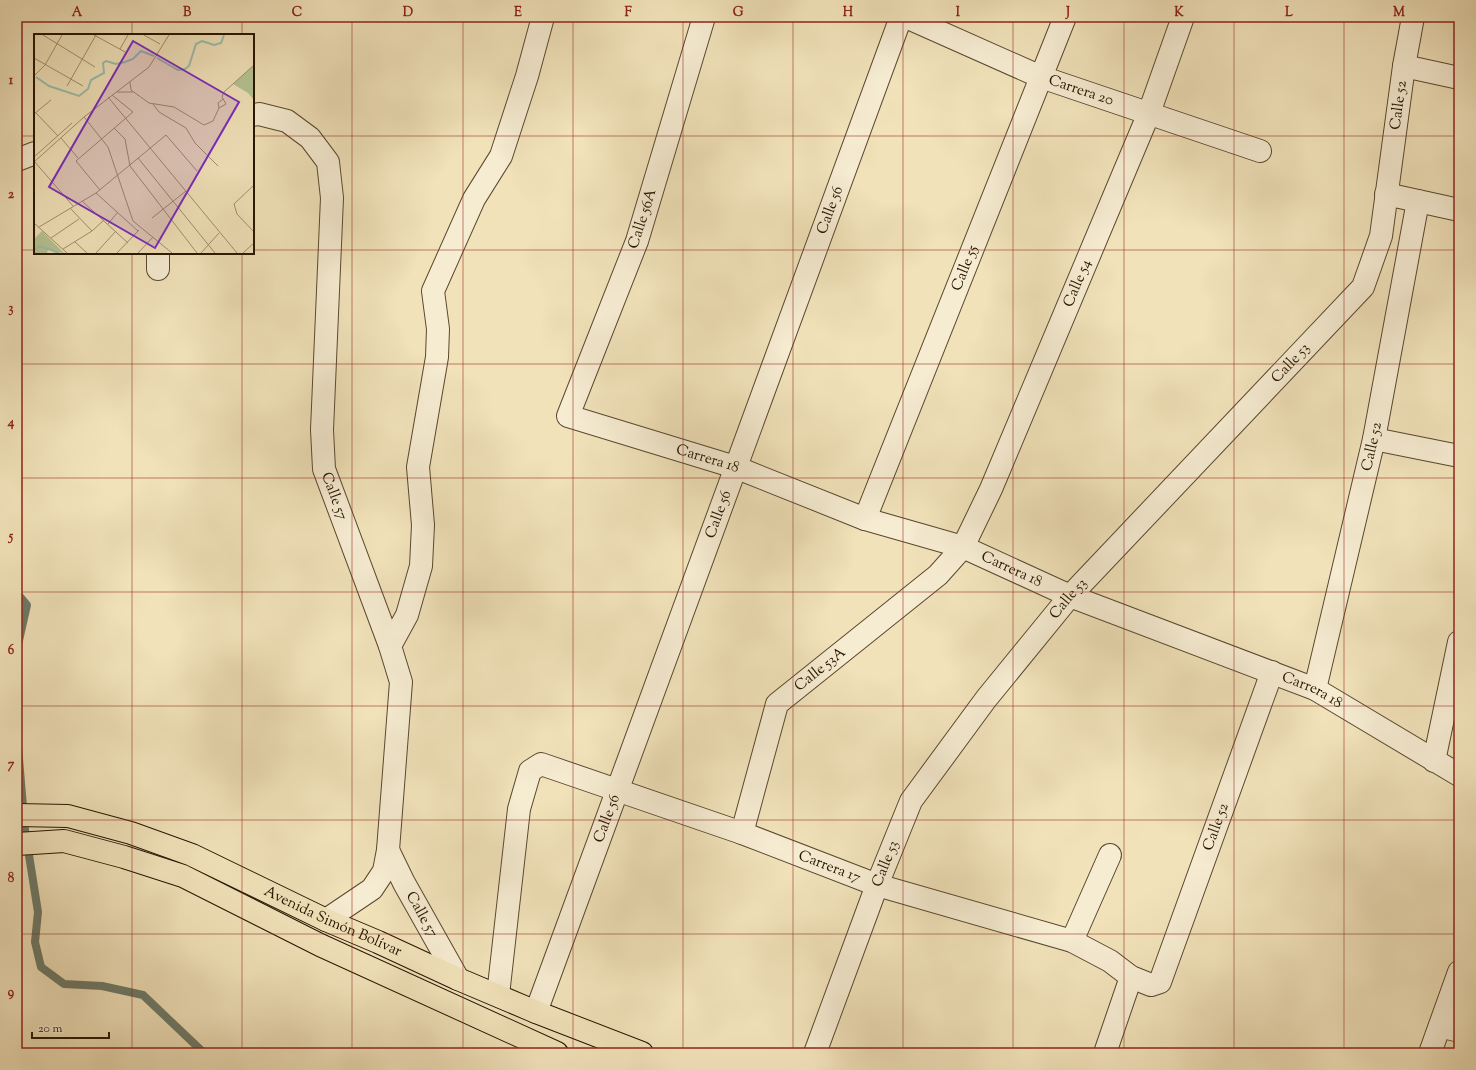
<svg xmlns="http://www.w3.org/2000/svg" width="1476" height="1070" font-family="'Sorts Mill Goudy',serif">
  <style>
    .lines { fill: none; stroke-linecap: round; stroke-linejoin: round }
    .stream { stroke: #6d7a69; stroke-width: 8 }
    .minor-casing { stroke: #5a482e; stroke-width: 24 }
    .major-casing { stroke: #271500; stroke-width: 24 }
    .minor { stroke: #f6ecd2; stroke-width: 22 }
    .major { stroke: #f1e2ba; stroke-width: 22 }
    .grid { fill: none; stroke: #8f2418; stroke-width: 1; stroke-opacity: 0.55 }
    .labels { text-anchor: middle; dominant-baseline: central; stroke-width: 3; stroke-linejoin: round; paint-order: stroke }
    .street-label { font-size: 15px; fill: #271500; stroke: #f6ecd2 }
    .inset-river { fill: none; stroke: #9bbeaf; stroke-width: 2 }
    .inset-road { fill: none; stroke: #a09070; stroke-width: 1 }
    .view { fill: #7b2cbf; fill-opacity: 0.15; stroke: #7b2cbf; stroke-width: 2 }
    .inset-edge { fill: none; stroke: #271500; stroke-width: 2 }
    .neatline { fill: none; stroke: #8f2418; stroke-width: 1.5 }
    .grid-label { font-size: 13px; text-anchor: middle; font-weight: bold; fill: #8f2418 }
  </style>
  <rect width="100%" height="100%" fill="#f1e2ba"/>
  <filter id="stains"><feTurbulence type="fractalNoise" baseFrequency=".005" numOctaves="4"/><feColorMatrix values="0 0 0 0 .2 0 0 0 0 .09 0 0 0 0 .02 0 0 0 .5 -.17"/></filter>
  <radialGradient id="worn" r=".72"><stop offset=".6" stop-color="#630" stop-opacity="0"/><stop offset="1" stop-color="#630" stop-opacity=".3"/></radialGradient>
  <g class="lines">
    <g class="stream">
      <path d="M17,593L27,605L17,649"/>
      <path d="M17,735L25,830L38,912L35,942L41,967L64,984L102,986L143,995L204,1053"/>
    </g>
    <defs>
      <g id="minor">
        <path id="s1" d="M704,17L637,241L568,416L735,467L865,519L963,547L1070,596L1315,689L1459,775"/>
        <path id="s2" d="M906,17L1041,77L1260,151"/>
        <path d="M1404,66L1459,78"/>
        <path id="s3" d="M253,115L259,114L287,121L310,138L328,162L332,198L322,430L324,469L390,646L401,682L388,850L384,871L372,889L326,920"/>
        <path d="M17,160L35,153"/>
        <path d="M1386,194L1459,210"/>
        <path d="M158,253V269"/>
        <path d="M1374,439L1459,456"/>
        <path id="s4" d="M865,519L1065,17"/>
        <path d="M390,646L407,615L421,566L423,525L418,467L437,357L438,329L433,291L474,199L501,156L527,76L543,17"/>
        <path id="s5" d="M1315,689L1374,439L1418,201"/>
        <path d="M1434,761L1459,642"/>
        <path id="s6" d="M742,833L777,704L938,575L963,547L991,489L1149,113L1183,17"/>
        <path id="s7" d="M388,850L404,883L458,979"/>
        <path d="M1072,941L1110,855"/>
        <path id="s8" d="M498,995L519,809L530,771L541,764L742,833L877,885L1072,941L1110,961L1131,977L1151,985L1160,982L1272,672"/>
        <path id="s9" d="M536,1012L901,17"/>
        <path d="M1440,1026L1459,1031"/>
        <path id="s10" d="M815,1053L877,885L911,801L986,699L1070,596L1363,287L1381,236L1404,66L1413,17"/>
        <path d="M1105,1053L1131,977"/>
        <path d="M1430,1053L1459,972"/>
      </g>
      <g id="major">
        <path id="s11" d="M17,815L68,816L131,833L192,855L326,920L378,942L458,979L536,1012L642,1053"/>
        <path d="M17,844L64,841L124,857L183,876L320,945L557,1053"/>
      </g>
    </defs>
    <use href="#minor" class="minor-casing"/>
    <use href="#major" class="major-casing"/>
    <use href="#minor" class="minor"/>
    <use href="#major" class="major"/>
  </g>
  <path class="grid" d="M132,17V35M242,17V35M352,17V1053M463,17V1053M573,17V1053M683,17V1053M793,17V1053M903,17V1053M1013,17V1053M1124,17V1053M1234,17V1053M1344,17V1053M17,136H35M253,136H1459M17,250H35M253,250H1459M132,253V1053M242,253V1053M17,364H1459M17,478H1459M17,592H1459M17,706H1459M17,820H1459M17,934H1459"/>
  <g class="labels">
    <g class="street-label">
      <text stroke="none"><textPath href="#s2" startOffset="190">Carrera 20</textPath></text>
      <text stroke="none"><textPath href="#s10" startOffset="1141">Calle 52</textPath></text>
      <text stroke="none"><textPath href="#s9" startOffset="854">Calle 56</textPath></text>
      <text transform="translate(643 219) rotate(-72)">Calle 56A</text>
      <text stroke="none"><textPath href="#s4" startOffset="270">Calle 55</textPath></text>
      <text stroke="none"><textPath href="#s6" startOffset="665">Calle 54</textPath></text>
      <text stroke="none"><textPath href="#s10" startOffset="850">Calle 53</textPath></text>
      <text stroke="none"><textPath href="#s5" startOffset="249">Calle 52</textPath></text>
      <text stroke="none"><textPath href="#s1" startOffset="568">Carrera 18</textPath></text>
      <text stroke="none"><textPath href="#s3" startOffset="430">Calle 57</textPath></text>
      <text stroke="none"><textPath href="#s9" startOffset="530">Calle 56</textPath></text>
      <text stroke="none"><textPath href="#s1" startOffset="892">Carrera 18</textPath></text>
      <text stroke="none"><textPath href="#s10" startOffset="526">Calle 53</textPath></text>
      <text stroke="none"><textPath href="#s6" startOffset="189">Calle 53A</textPath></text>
      <text stroke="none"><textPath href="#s1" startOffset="1216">Carrera 18</textPath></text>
      <text stroke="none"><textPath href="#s9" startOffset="206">Calle 56</textPath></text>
      <text stroke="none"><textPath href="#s8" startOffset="1065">Calle 52</textPath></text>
      <text stroke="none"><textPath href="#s10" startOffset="202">Calle 53</textPath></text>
      <text stroke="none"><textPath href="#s8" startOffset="546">Carrera 17</textPath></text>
      <text stroke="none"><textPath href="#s7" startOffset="73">Calle 57</textPath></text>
      <text stroke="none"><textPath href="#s11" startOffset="337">Avenida Simón Bolívar</textPath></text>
    </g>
  </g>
  <g transform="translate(34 34)">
    <rect width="220" height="220" fill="#f1e2ba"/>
    <path d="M8,197L30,219L14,216L13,219H0V205Z" fill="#b6c493"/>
    <path d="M220,31V66L214,59L199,50Z" fill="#b6c493"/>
    <path class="inset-river" d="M123,24L144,36L151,35L155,32L162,10L168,7L180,11L187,9L190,1M2,43L15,52L45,62L54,55L57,46L70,39L69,29L72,27L82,30L91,28L99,25L107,17L120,22M0,216L6,212L25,219"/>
    <path class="inset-road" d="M9,1L61,33M60,1L93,19M110,1L126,10M86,15L94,1M0,24L49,52M0,42L11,31L28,1M96,48L97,56L115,69L140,73L170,91L179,87L185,74L184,69L189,65M33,52L62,1M83,58H99M74,63L203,219M119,70L125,78L152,94L161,109L184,132M185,74L192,70L188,63L190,58L220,31M0,77L24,102M0,80L17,66M50,83L74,113L99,187L138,219M80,94L91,105L96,132L163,219M27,104L44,124M0,123L38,89M104,124L181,219M0,127L39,172M0,128L50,83L115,33L135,1M220,151L200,170L203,180L220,198M66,156L42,127L99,78L78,61M62,159L104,197M48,167L94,209M36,174L58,197M118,184L152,157M0,189L33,219M74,190L83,179M5,193L62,159L132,101L163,137M17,204L45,185M41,208L53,219M29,215L58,197L70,186M62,219L82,197M83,219L105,196M104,219L119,203M167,219L185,199M209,219L220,209"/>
    <path class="view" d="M99,7L205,68L121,214L15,153Z"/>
    <rect width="220" height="220" class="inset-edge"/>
  </g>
  <rect width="1476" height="1070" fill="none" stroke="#f1e2ba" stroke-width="44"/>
  <path d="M32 1032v6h77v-6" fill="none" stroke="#271500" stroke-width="2"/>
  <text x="38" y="1032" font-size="12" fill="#271500" stroke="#f6ecd2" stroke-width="3" paint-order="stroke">20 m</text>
  <rect x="22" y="22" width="1432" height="1026" class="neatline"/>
  <g class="grid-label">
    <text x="77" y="16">A</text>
    <text x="187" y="16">B</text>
    <text x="297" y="16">C</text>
    <text x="408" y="16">D</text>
    <text x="518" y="16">E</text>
    <text x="628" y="16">F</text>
    <text x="738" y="16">G</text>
    <text x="848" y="16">H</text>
    <text x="958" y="16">I</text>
    <text x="1068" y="16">J</text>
    <text x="1179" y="16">K</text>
    <text x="1289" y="16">L</text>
    <text x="1399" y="16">M</text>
    <text x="11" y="84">1</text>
    <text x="11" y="198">2</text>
    <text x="11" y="312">3</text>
    <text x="11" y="426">4</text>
    <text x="11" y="540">5</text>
    <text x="11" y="654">6</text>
    <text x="11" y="768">7</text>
    <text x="11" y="882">8</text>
    <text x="11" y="996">9</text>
  </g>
  <rect width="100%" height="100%" filter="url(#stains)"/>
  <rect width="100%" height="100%" fill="url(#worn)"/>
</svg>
